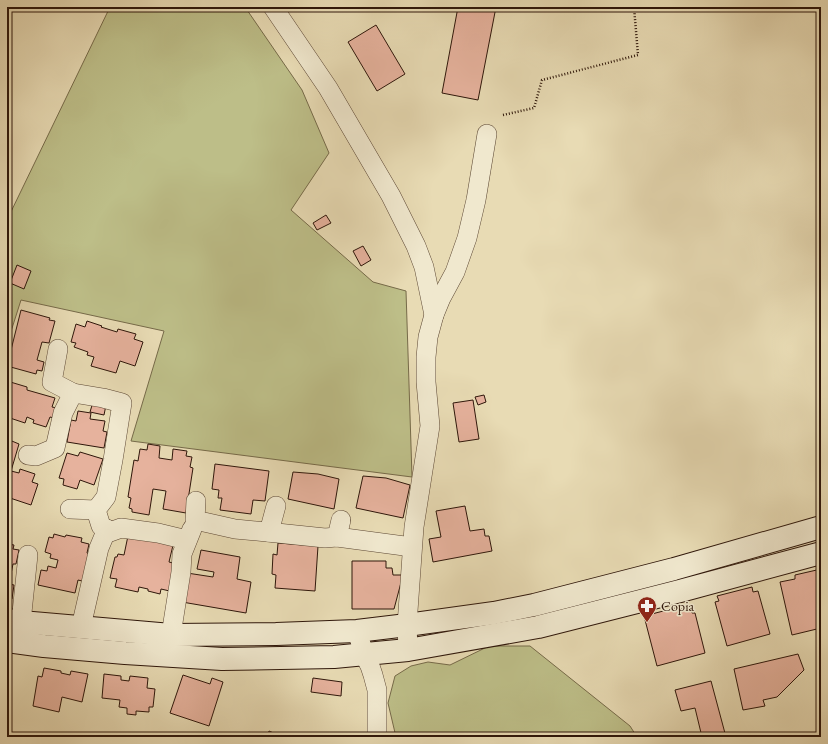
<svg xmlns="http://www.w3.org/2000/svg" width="828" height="744" font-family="'EB Garamond',serif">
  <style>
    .green { fill: #bdbe88; stroke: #766a49 }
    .building { fill: #e6b29d; stroke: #2e160a }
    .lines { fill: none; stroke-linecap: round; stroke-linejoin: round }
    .street-casing { stroke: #5c4734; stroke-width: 20 }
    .secondary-casing { stroke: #2e160a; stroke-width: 24 }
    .path { stroke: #2e160a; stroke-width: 2.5; stroke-dasharray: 1 2; stroke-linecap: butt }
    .street { stroke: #f0e8ce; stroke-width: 19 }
    .secondary { stroke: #f0e8ce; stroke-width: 22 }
    .labels { text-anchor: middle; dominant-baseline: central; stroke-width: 3; stroke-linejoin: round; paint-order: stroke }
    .poi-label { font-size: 14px; fill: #2e160a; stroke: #f0e8ce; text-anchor: start }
  </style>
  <rect width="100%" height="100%" fill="#e8dbb4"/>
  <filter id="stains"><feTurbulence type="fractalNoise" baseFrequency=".005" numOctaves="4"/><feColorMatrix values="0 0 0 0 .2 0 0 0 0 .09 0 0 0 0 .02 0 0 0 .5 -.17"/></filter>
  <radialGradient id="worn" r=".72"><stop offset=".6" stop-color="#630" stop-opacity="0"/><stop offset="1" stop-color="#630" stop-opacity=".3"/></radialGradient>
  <g class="green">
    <path d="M110,7H245L302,90L329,153L291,210L373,282L406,291L412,477L131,441L164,331L21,300L7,344V220Z"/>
    <path d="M489,646H530L630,726L637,737H396L388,703L395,676L411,666L428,662L450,665Z"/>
  </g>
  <g class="building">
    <path d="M458,7H496L478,100L442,93Z"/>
    <path d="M376,25L405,74L377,91L348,42Z"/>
    <path d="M326,215L331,223L317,230L313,223Z"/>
    <path d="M363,246L371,260L361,266L353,251Z"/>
    <path d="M17,265L31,271L24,289L10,283Z"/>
    <path d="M21,310L50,318L49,320L55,321L49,343L42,342L37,360L44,362L42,371L37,370L36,374L7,366Z"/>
    <path d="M87,321L102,326L101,327L117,332L118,329L136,334L134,339L143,342L135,366L120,361L116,373L91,366L94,357L87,355L88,352L74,347L76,343L71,342L76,324L85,327Z"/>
    <path d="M7,381L27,387V390L55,398L52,407L57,408L54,418L50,417L46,427L33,423L34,420L27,417L25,423L7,417Z"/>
    <path d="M484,395L486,402L478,405L475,397Z"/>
    <path d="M473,400L479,439L459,442L453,403Z"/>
    <path d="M93,402L106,405L104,415L90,412Z"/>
    <path d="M78,411L91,413L90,419L105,421L103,431L107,432L104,448L67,442L71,420L76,421Z"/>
    <path d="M7,439L19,444L11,471L19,473L20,469L35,474L32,482L38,484L31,505L7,497Z"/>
    <path d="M148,444L160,446L159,458L172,460L173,449L187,451L186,456L192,457L190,467L193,468L186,513L163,509L166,491L153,489L149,515L132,512V509L129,508L131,498L128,497L134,460L138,461L140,449L147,450Z"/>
    <path d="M80,452L103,459L94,485L80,480L77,489L63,485L64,479L59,478L67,453L78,456Z"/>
    <path d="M215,464L269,471L265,501L253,500L251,514L220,510L222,498H218L219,490L212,489Z"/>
    <path d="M293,472L318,474L339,479L334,509L288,499Z"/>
    <path d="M363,476L386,478L410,485L403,518L356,508Z"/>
    <path d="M465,506L470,531L484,529L485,536H489L492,551L433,562L429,539L441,537L436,511Z"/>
    <path d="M129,531L174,541L169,562L177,564L174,592L161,589L160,594L148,591V589L139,587L138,592L115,587L117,579L110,578L115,557H117L118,554L124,555Z"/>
    <path d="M54,534L65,537L66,535L82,538L81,542L89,544L87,553L92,555L86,582L78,580L75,593L38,585L41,570L47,571L48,566L56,568L58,560L50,558L51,554L45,552L49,537L53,538Z"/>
    <path d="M278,543L318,546L315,591L275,588L276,575L272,574L273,554L277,555Z"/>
    <path d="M7,544L14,545L13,549L19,550L16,564H13L9,584L14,585L12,599H7Z"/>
    <path d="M201,550L240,557L237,579L251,582L246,613L182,602L187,573L213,577L214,572L197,569Z"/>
    <path d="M352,561H386V568H392L393,575H403L394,609H352Z"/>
    <path d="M821,569V628L792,635L780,582L795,579V575Z"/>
    <path d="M752,587L753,592L758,591L770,634L727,646L715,602L719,601L717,596Z"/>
    <path d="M690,607L692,613H695L705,653L657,666L644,616L675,608L676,610Z"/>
    <path d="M798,654L804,670L777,697L763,700L765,706L743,710L734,669Z"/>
    <path d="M44,668L61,671V673L70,675L71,671L88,674L82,702L62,697L59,712L33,706L38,676L42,677Z"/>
    <path d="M104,674L121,676V680L129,681L130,676L148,678L147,688L155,689L153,707H149V712L136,711V715L127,714V708L119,707L120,700L102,698Z"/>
    <path d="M183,675L210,684L212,678L223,682L209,726L170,713Z"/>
    <path d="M313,678L342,682L341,696L311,692Z"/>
    <path d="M711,681L726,737H702L695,708L681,711L675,690Z"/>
    <path d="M269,731L276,734L275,737H267Z"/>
    <path d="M67,733H74L73,737H67Z"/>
  </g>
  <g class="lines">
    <defs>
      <g id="street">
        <path d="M273,7L328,88L391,196L416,246L424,267L434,315"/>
        <path d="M58,349L52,382L73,393L103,398L122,403L113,460L106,497L96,510L101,526L110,532L121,528L158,533L187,540"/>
        <path d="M28,455L36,456L55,448L63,413L73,393"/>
        <path d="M196,501L195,520L235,529L277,533L325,538L337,537L412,547"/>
        <path d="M70,509L96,510"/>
        <path d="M269,532L276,506"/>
        <path d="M337,537L341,520"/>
        <path d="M21,622L28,555"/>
        <path d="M81,627L99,548L107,529"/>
        <path d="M357,631L364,654L370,666L373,675L377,690V737"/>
        <path d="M171,635L181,572L182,554L192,529"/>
        <path d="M408,650L407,625L414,527L430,426L426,382V357L428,337L434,315L441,298L455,272L467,238L476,200L487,134"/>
      </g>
      <g id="secondary">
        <path d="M7,620L21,622L171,635L276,634L357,631L407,625L494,613L534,605L674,569L821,527"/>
        <path d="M7,641L44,646L125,653L222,659L334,657L408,650L538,627L680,591L821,553"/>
      </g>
    </defs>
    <use href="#street" class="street-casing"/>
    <use href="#secondary" class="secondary-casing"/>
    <path class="path" d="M503,115L534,108L542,80L638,55L634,7"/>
    <use href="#street" class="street"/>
    <use href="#secondary" class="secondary"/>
  </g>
  <defs>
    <symbol id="pharmacy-pin" viewBox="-11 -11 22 30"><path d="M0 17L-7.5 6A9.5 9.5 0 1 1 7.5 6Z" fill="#8f2418" stroke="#f0e8ce"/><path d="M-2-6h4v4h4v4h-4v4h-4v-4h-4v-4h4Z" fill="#fff"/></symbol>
  </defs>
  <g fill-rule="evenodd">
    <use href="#pharmacy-pin" x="636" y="595" width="22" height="30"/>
  </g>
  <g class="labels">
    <g class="poi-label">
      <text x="661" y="606">Copia</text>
    </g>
  </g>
  <rect width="828" height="744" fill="none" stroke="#e8dbb4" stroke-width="24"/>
  <rect x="8" y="8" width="812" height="728" fill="none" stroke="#2e160a" stroke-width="2"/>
  <rect x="12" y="12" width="804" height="720" fill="none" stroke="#2e160a"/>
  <rect width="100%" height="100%" filter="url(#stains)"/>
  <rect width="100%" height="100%" fill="url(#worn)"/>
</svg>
